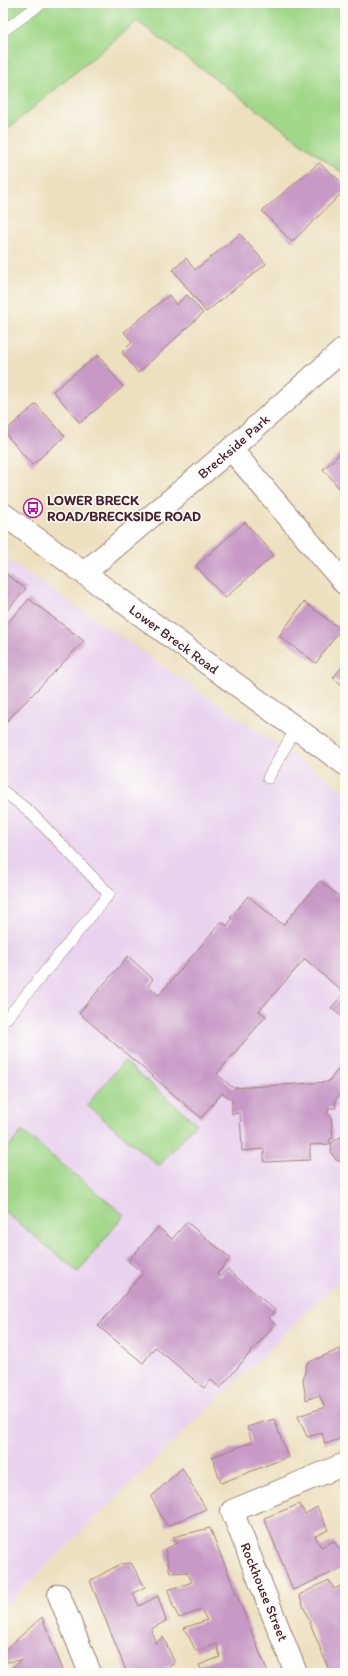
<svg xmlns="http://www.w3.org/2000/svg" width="348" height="1676" font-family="Itim,sans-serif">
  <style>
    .built { fill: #e8d2ee }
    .green { fill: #a0d788; stroke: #757b5a }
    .building { fill: #c899c6 }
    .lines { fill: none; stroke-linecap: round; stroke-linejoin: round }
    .service-casing { stroke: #9c8075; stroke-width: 12 }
    .minor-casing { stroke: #9c8075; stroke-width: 24 }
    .tertiary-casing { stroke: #9c8075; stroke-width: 24 }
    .service { stroke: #fff; stroke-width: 11 }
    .minor { stroke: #fff; stroke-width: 22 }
    .tertiary { stroke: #fff; stroke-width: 22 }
    .labels { text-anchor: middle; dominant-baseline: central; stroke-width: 3; stroke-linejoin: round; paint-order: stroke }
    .street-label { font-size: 14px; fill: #4a1f2b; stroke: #fdfcf7 }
    .poi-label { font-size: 14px; font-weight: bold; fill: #4a1f2b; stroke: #fdfcf7; text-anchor: start }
  </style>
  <rect width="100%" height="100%" fill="#fdfcf7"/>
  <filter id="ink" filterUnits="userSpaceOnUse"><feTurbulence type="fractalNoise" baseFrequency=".025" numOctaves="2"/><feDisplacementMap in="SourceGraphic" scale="8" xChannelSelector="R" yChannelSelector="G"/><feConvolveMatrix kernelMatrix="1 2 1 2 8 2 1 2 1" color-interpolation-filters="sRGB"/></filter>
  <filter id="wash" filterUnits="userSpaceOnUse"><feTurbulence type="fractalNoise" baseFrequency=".012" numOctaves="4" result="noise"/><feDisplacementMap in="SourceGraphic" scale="16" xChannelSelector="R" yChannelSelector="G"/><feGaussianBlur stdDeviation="0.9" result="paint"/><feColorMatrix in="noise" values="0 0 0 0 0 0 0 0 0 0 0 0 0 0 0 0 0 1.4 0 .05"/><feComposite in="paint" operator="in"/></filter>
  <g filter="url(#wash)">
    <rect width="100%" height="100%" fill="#ede0bf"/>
    <path class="built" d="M3,556L345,791V1275L3,1608Z"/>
    <g class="green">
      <path d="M3,3H345V175L137,21L3,133Z"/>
      <path d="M124,1061L196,1123L159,1166L87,1105Z"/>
      <path d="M22,1131L124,1215L78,1272L3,1210V1154Z"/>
    </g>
    <g id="blocks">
      <g class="building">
        <path d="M319,163L345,185V190L292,242L262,211Z"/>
        <path d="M240,234L266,264L206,312L173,270L186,258L195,270Z"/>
        <path d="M169,295L176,305L187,295L203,313L138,373L122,352L132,342L124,332Z"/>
        <path d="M98,355L123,387L80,423L53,391Z"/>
        <path d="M36,404L65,436L32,465L4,432Z"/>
        <path d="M345,449V495L323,469Z"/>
        <path d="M245,522L274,555L225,598L196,566Z"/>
        <path d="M3,572L26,589L3,615Z"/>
        <path d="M29,599L84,641L3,725V628Z"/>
        <path d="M304,602L341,629L316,663L279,636Z"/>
        <path d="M345,663V687L333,678Z"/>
        <path d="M320,881L345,901V1019L331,1008L344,993L305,959L259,1011L266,1016L217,1074L233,1088L328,1082L345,1061V1095L342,1092L335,1100L336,1108H328V1115H331L333,1139H330V1144L310,1145V1160L264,1162V1149L242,1151L240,1113L232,1114V1100L222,1093L201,1118L79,1013L128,956L153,979L148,986L159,995L221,922L227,926L232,919L230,918L248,896L283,925Z"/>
        <path d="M340,1137L345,1138V1163L336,1160L331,1152L332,1142Z"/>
        <path d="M187,1222L230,1258L217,1274L220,1277L227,1269L275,1310L269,1318L275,1324L220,1388L211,1380L204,1388L155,1347L143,1363L98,1326L143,1273L128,1261L158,1227L172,1239Z"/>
        <path d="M340,1349L345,1360V1437L325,1444L322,1433L307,1437L298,1416L325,1407L319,1395L306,1400L303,1380L307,1363Z"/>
        <path d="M274,1419L288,1457L221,1483L212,1457L252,1442L247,1427Z"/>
        <path d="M182,1468L206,1509L167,1526L151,1497Z"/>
        <path d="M300,1504L305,1514L317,1507L328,1530L315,1536L321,1547L334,1541L345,1558V1567L293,1590L264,1518Z"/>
        <path d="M210,1528L268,1673H203L199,1665L220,1657L217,1644L196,1651L184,1628L207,1620L201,1610L179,1618L173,1606L168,1590L192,1582L187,1572L170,1573L165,1549L178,1543L173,1537Z"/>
        <path d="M131,1563L145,1587L133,1593L139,1606L158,1596L166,1621L151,1629L155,1643L163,1637L175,1663L162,1671L163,1673H127L90,1581L120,1564Z"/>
        <path d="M329,1580L334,1589L345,1584V1673H330L299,1595Z"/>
        <path d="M42,1617L64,1673H12L11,1669L21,1660L7,1662L3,1657V1652Z"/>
      </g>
    </g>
  </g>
  <g filter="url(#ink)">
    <use href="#blocks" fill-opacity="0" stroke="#9c8075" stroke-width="1"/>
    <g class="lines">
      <defs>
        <g id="service">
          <path d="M3,31L42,3"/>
          <path d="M268,778L296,728"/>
          <path d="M3,791L29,811L109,894L7,1018"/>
        </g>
        <g id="minor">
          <path d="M231,449L345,584"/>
          <path id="s1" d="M84,573L231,449L345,348"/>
          <path d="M59,1595L90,1673"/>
          <path d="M296,1673L232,1511L345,1464"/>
        </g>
        <g id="tertiary">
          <path id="s2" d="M3,514L345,764"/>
        </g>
      </defs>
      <use href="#service" class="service-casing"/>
      <use href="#minor" class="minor-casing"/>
      <use href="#tertiary" class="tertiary-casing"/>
      <use href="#service" class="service"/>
      <use href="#minor" class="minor"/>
      <use href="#tertiary" class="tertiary"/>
    </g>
  </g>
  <defs>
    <symbol id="bus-ring" viewBox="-11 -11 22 22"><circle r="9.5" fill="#fdfcf7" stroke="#b5179e" stroke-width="1.5"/><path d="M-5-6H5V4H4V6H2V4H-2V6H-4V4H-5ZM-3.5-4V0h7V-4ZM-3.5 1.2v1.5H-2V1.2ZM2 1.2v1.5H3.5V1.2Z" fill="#b5179e"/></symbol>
  </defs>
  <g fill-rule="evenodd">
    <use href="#bus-ring" x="22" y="497" width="22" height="22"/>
  </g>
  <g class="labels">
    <g class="street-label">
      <text stroke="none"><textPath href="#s1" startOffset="196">Breckside Park</textPath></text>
      <text stroke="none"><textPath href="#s2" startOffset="212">Lower Breck Road</textPath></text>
      <text transform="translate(264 1592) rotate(68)">Rockhouse Street</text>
    </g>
    <g class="poi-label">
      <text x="47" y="500">LOWER BRECK<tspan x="47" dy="16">ROAD/BRECKSIDE ROAD</tspan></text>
    </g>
  </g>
  <rect width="348" height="1676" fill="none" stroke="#fdfcf7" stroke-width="16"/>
</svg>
